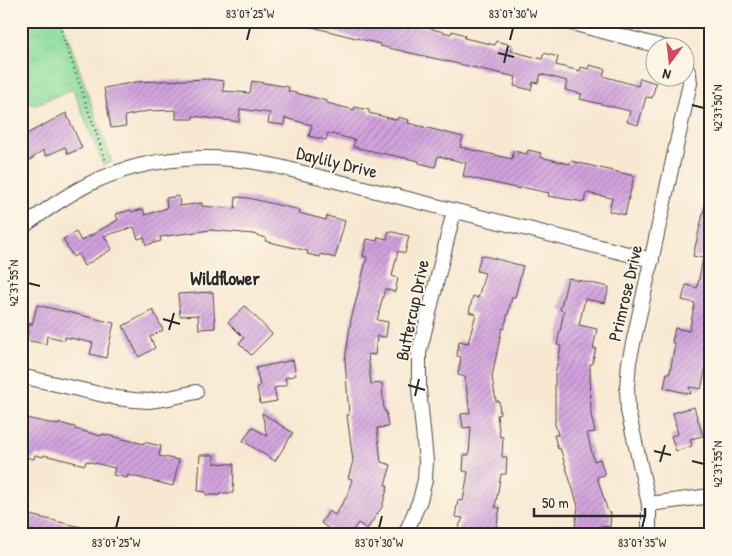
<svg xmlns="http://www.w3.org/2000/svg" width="732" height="556" viewBox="0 0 732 556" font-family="'Patrick Hand',sans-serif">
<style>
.park{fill:url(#park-tufts);stroke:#5c8464}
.building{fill:url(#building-hatch)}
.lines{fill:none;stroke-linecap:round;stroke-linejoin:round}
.street-casing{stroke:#4a4744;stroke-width:16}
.path{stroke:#4a4744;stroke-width:2.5;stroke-dasharray:1 4;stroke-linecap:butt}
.street{stroke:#fff;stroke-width:14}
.ticks{fill:none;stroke:#2b2b2b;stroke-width:2}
.labels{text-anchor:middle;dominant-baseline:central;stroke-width:4;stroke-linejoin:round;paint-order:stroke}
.street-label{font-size:18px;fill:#2b2b2b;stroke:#fcf5e5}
.neighbourhood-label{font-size:19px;font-weight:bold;fill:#2b2b2b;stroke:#fcf5e5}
.neatline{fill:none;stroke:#2b2b2b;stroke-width:2}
.ticks-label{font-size:12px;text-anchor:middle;fill:#2b2b2b}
</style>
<defs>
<pattern id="park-tufts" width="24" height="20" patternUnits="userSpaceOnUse" patternTransform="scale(1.25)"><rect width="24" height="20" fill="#8cdd9d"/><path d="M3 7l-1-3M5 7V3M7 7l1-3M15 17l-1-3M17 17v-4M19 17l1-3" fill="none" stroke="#79be87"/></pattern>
<pattern id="building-hatch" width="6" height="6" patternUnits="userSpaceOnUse" patternTransform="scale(1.25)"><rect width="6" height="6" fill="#d2a2de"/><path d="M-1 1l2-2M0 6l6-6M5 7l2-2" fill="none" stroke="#ab84b4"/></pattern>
</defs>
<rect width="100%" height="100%" fill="#fcf5e5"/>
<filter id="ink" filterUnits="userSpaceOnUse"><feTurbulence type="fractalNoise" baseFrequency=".02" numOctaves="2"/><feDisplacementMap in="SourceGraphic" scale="10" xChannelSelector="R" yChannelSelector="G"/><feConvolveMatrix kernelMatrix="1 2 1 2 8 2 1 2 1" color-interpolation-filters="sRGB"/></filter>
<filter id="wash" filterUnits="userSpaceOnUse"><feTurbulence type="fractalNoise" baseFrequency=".0096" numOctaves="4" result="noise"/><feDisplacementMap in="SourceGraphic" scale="20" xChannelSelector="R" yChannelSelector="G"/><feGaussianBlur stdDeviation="1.12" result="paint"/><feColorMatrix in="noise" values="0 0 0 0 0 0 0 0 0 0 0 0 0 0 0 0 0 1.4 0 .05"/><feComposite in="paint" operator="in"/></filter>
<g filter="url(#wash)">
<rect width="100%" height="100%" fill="#f8e8d1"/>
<polygon class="park" points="21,21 62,21 112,162 103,165 73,89 35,105 21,101"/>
<g id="blocks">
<g class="building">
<polygon points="308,21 418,21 417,25 451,34 452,31 465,35 464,38 495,45 496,41 512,45 511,51 542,59 544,53 558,57 556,65 580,71 581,67 589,69 589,65 605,69 603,76 638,86 640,78 656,83 652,98 646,97 638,125 627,122 630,111 580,99 582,94 565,90 567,81 541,74 538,83 533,82 531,90 514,86 516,77 380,46 380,44 308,26"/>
<polygon points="208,79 224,81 223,91 250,93 252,81 289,87 288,91 327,101 327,103 354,110 355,107 369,110 369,113 397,120 398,117 409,120 408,123 463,137 460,147 512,159 513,151 527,154 528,150 541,153 540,157 570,164 571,161 634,176 625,215 609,211 612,198 586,193 584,202 548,196 549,193 521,187 520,189 463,176 466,163 438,156 435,167 419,163 419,161 353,147 355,140 328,133 326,140 309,136 312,125 285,118 284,125 268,123 270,113 240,109 239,122 193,116 193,119 176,119 176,110 148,111 125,116 126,126 111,128 104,88 136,82"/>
<polygon points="66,113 82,148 68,154 65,147 46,156 43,150 21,167 21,137"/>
<polygon points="179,196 180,206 202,203 202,206 235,209 236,197 248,198 300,210 299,213 326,220 327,216 345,221 335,258 321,254 320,257 307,254 308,251 265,241 266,238 253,234 210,230 160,237 161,241 146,245 144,237 138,239 134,227 104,236 112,249 84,266 78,254 73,257 63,239 76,232 81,241 118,220 116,214 131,210 132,212 143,209 145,215 167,208 166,198"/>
<polygon points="706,201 711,201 711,344 701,389 689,387 691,394 664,388 667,373 670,373 675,343 672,343 675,328 689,331 695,303 682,300 686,285 697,288 703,258 693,256"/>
<polygon points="389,231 409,236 405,253 398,251 392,276 398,278 395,292 385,289 377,320 388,322 386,337 377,336 375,355 368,354 371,384 382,383 384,411 386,411 388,427 377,428 381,462 391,465 385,485 388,486 382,507 367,529 358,523 350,535 338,535 321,523 329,511 335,515 347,496 352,479 348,478 353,461 347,415 349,415 345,360 351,320 367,257 363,256 367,239 377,241 378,237 387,239"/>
<polygon points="481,255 523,266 515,297 512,297 504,329 502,328 492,377 496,401 499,401 500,414 497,415 500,437 503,437 502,457 507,457 506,474 501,474 495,507 500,508 495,535 455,535 463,518 455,517 458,500 463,501 468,472 463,471 464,455 469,455 471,427 463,428 461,414 470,413 465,377 458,375 461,357 457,356 459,341 468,343 476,314 469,312 473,296 478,298 485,273 477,271"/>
<polygon points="568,278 609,287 605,303 585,299 579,325 597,329 593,348 596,348 592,364 590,364 591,415 595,432 587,433 594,461 600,459 605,475 597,477 608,512 611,513 610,527 599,526 598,535 574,535 578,506 560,448 558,449 554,435 558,435 555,424 555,374 561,346 557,345 564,311 560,310"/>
<polygon points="213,292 215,328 199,329 198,315 180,316 178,294"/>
<polygon points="37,305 114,323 106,358 90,354 93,343 65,337 65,340 47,336 46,344 26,340 30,322 32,325"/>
<polygon points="245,306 272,334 251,355 239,343 244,338 228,322"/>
<polygon points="153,310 163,330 150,337 155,348 139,357 123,326"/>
<polygon points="293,360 296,375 285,378 287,385 274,388 277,401 260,404 257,387 260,386 256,368"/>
<polygon points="694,407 703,436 690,439 692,446 676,451 671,436 678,434 673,413"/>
<polygon points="262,413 293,433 275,461 243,441 252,427 267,436"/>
<polygon points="21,417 59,425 59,423 75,427 75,429 101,436 102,434 144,444 144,442 161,446 159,456 179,460 173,486 128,475 127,478 113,475 115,468 86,461 85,465 44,455 43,457 35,455 34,459 21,456"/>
<polygon points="200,455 214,455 214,463 234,464 233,493 220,493 220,495 206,495 206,492 198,491"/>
<polygon points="21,513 94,530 93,535 21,535"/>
</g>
</g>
</g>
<g filter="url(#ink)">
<use href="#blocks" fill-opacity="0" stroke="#4a4744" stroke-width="1"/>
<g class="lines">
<defs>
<g id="street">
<polyline points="564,21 667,48"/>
<path d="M21 228C43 212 65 196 89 184 148 155 217 152 280 167L652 260"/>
<polyline points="21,376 117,398 134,400 149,401 169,398 196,392"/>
<polyline points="649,504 711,496"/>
<polyline points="405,535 420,500 425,480 426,461 419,389 419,353 454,211"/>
<polyline points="649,535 649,504 628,411 627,388 629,362 690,83 689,74 684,62"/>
</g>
</defs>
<use href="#street" class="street-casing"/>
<polyline class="path" points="58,21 106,162"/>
<use href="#street" class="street"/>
</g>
</g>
<path class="ticks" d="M247 40 250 28M510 40 513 28M498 53 514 57M504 63 508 46M692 105 704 108M28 283 40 286M163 319 180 324M169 330 174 313M408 385 425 390M415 396 419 379M654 451 671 455M692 461 704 464M660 462 665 445M116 528 119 516M379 528 382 516M642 528 645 516"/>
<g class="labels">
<g class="street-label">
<text transform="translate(337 162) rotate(14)">Daylily Drive</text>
<text transform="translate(625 293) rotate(-77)">Primrose Drive</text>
<text transform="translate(412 310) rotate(-78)">Buttercup Drive</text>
</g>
<g class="neighbourhood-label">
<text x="225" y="278">Wildflower</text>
</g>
</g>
<rect width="732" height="556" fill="none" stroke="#fcf5e5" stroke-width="55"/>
<g transform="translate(670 62) rotate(195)"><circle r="24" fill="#fcf5e5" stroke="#a8a49b"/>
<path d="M0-4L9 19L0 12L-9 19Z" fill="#d1495b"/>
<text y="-8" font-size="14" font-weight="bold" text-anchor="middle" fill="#2b2b2b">N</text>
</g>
<path d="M534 508v8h111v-8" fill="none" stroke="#2b2b2b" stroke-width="2.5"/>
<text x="542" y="508" font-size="15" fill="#2b2b2b" stroke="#fcf5e5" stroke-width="4" paint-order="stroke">50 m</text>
<rect x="28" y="28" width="676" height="500" class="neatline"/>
<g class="ticks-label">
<text x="250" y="18">83°07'25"W</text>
<text x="513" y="18">83°07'30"W</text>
<text transform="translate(718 108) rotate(-90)" y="4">42°37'50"N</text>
<text transform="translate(14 283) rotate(-90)" y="4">42°37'55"N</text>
<text transform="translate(718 464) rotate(-90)" y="4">42°37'55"N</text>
<text x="116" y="547">83°07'25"W</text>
<text x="379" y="547">83°07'30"W</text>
<text x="642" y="547">83°07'35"W</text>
</g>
</svg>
